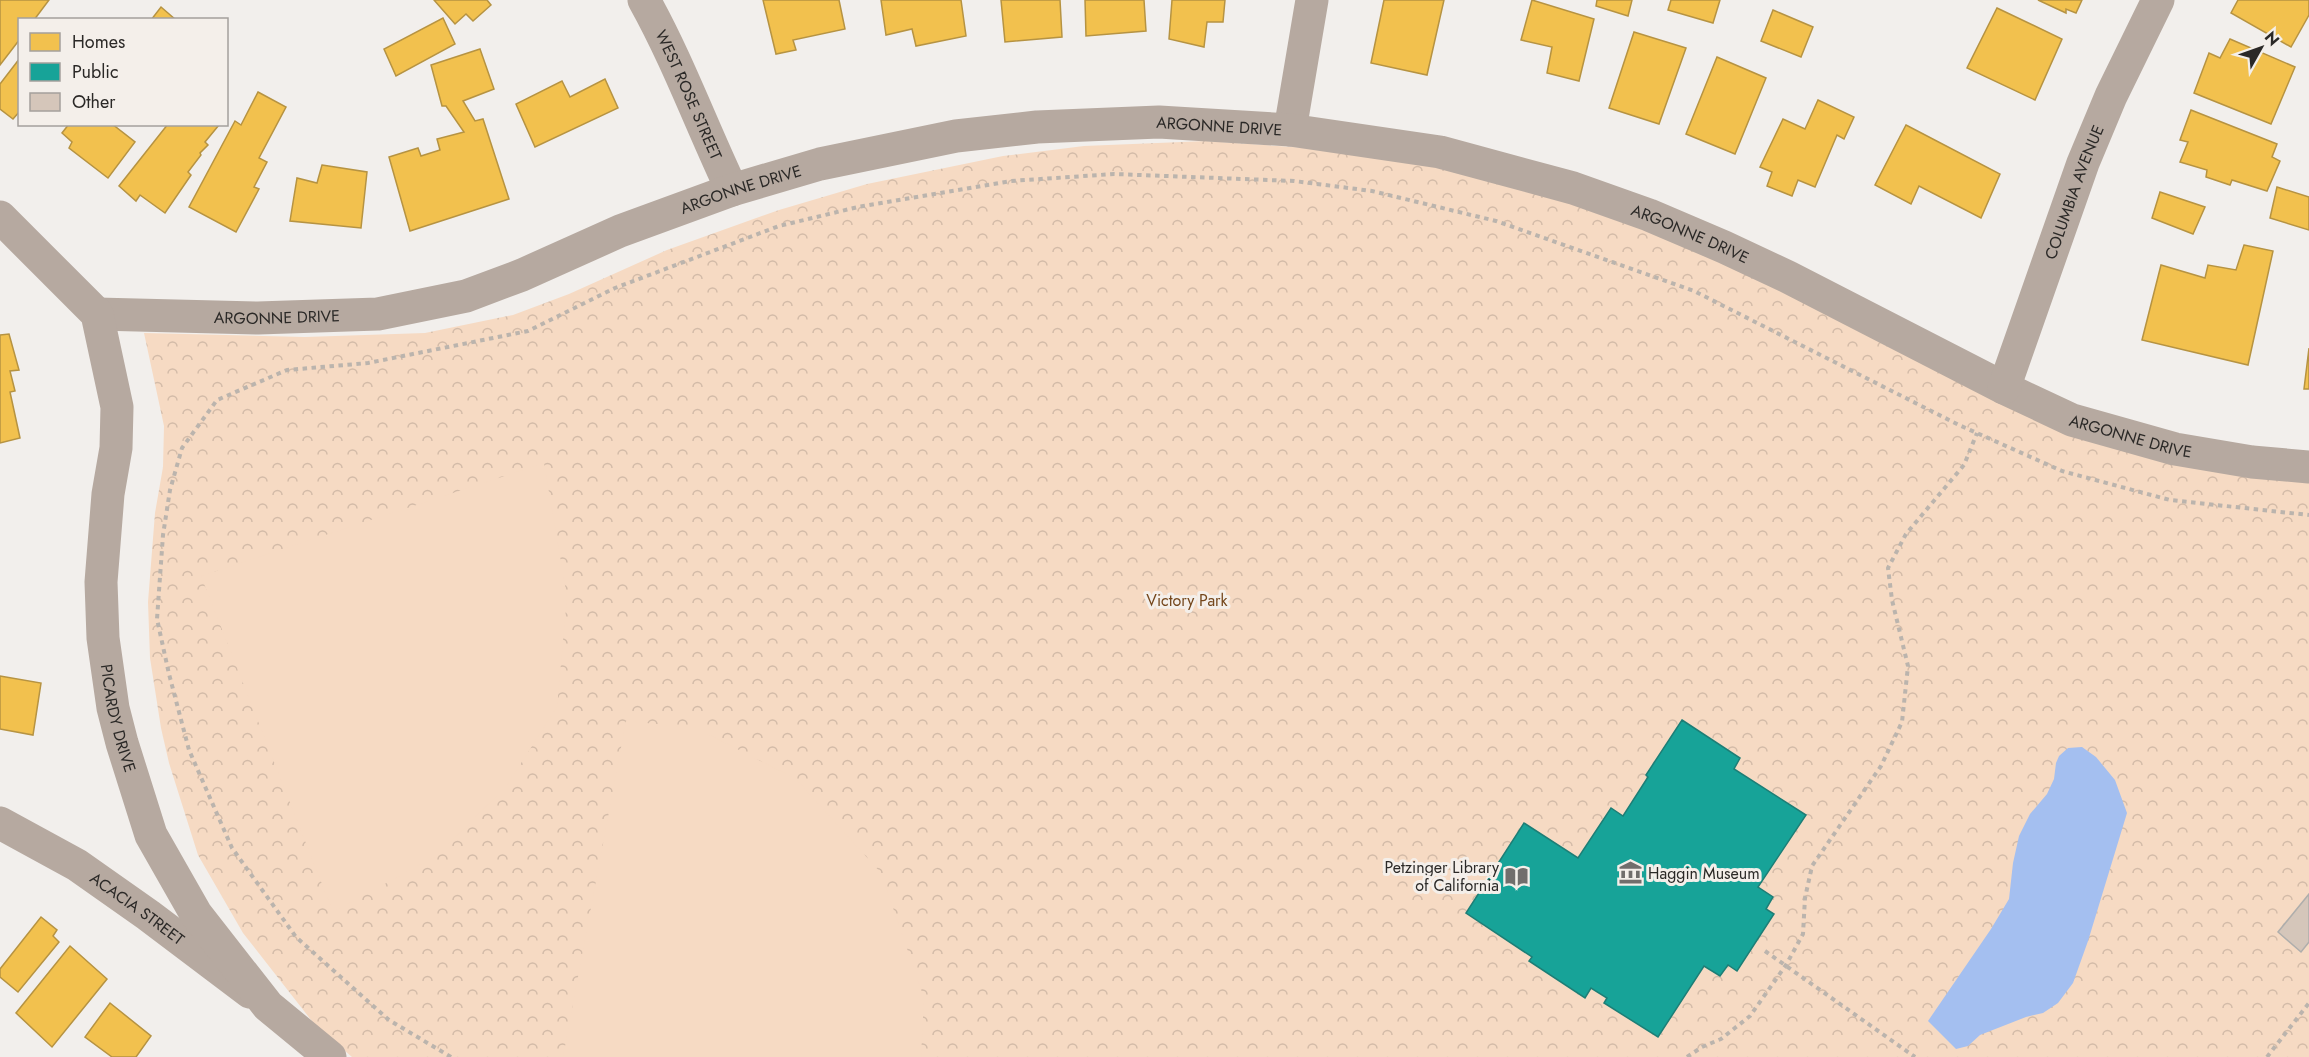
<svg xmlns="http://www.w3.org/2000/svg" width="2309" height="1057" viewBox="0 0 2309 1057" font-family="Jost,sans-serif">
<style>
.park{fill:url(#park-crowns)}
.pitch{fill:#f6dac3}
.water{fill:#a4bff0}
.homes{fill:#f2c14e;stroke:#b69342;stroke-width:1.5}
.public{fill:#17a398;stroke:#1d7e76;stroke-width:1.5}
.building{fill:#d5c6ba;stroke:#afaeac;stroke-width:1.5}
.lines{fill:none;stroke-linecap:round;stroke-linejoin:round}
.path{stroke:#bbb4ad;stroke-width:4;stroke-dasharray:4.5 4.5;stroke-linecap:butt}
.minor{stroke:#b6a9a0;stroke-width:33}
.tertiary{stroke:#b6a9a0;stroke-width:33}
.labels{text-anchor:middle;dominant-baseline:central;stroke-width:6;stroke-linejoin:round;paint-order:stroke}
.street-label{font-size:16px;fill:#2b2927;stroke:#f4efea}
.park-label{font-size:16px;fill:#74461b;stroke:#f4efea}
.poi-label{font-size:16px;fill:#2b2927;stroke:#f4efea;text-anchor:end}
</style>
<defs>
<pattern id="park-crowns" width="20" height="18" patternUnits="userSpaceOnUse" patternTransform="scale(1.5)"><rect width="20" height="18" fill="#f6dac3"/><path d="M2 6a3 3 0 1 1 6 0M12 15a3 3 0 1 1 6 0" fill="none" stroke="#d3bba8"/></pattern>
</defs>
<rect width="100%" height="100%" fill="#f2efec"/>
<polygon class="park" points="1206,141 1337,150 1487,171 1620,207 2051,408 2309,483 2309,1057 352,1057 315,1025 243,933 198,855 169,763 161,728 150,658 148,602 155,513 163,467 164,426 144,333 305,337 425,333 513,315 569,294 667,250 779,210 867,184 1003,156 1084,146"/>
<g class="pitch">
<polygon points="544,463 567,597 557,707 507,785 438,855 333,912 201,576"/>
<polygon points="626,721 696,728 796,779 881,873 924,998 921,1057 563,1057"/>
</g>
<polygon class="water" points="2082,747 2096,757 2115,780 2127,813 2088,941 2073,983 2058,1003 2043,1013 2026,1017 1980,1035 1968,1046 1956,1049 1928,1021 1991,929 2009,899 2013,863 2019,836 2030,814 2047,794 2054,779 2056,763 2059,756 2068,748"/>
<g class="homes">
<polygon points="0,0 49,0 34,20 20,20 20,39 0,65"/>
<polygon points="434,0 487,0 491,5 473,21 466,14 455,24"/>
<polygon points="763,0 839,0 845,29 793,40 796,50 776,54"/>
<polygon points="881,0 961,0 966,36 916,46 912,29 886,35"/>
<polygon points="1001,0 1060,0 1062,37 1005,42"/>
<polygon points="1085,0 1144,0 1146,31 1086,36"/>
<polygon points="1172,0 1225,0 1223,22 1207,22 1204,47 1169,39"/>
<polygon points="1384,0 1444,0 1427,75 1371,63"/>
<polygon points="1532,0 1594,19 1579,81 1547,73 1552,47 1521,40"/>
<polygon points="1597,0 1632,0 1628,16 1596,6"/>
<polygon points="1671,0 1720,0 1713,23 1668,10"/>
<polygon points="2038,0 2082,0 2076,13 2066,9 2066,13"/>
<polygon points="2238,0 2309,0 2309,15 2291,47 2231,13"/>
<polygon points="161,7 176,20 151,20"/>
<polygon points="1997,8 2062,39 2035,100 1967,68"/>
<polygon points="1773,10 1813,27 1801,57 1761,41"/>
<polygon points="443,18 455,44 396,76 384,49"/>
<polygon points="1634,32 1686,48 1659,124 1609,108"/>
<polygon points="2230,39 2295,67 2271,124 2194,93 2209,53 2220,58"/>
<polygon points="480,49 494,89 463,101 475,121 483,119 509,199 410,231 389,157 418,148 421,156 440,150 437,139 464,132 446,106 442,106 431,65"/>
<polygon points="1717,57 1766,78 1735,154 1686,134"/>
<polygon points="20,58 20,111 13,119 0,109 0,84"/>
<polygon points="605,79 618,108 535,147 516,104 562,81 570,97"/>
<polygon points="258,92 286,107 259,158 267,162 254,187 259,189 236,232 189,207 235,121 241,125"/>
<polygon points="1818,100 1854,117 1844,139 1837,135 1815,187 1798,180 1792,196 1767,186 1772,172 1760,167 1783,119 1805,129"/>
<polygon points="2191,110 2277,144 2272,157 2280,161 2267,191 2232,180 2230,185 2206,177 2207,170 2180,162 2188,142 2180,140"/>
<polygon points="69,124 112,124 135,142 108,178 69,148 72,142 62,133"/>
<polygon points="168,124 219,125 205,142 208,145 200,153 201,155 188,172 191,175 165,213 140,195 136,201 119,186"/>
<polygon points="1906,125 2000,174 1981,218 1919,186 1911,204 1875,185"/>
<polygon points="322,165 367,172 361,228 290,221 297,178 317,183"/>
<polygon points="2277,187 2309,197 2309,230 2270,218"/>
<polygon points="2160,192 2205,207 2193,234 2152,218"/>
<polygon points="2244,245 2273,251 2248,365 2142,340 2161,265 2205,278 2208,265 2236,270"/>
<polygon points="9,334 19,370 10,371 15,391 10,392 20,438 0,443 0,335"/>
<polygon points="2309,348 2309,389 2304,389"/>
<polygon points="0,676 41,683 33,735 0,729"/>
<polygon points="41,917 57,930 53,936 59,942 18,992 0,977 0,969"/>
<polygon points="70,946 107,979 52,1047 16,1013"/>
<polygon points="110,1003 151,1036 136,1057 112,1057 85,1037"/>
</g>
<polygon class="public" points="1682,720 1740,758 1734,769 1806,815 1758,887 1773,897 1766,909 1774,914 1737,971 1728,965 1720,976 1704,966 1658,1037 1604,1003 1607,998 1591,988 1585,998 1529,961 1532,957 1466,913 1524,823 1578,858 1611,808 1623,816 1648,777 1646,775"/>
<polygon class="building" points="2309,894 2309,942 2301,952 2278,932"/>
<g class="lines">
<g class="path">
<polyline points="1765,951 1915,1057"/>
<polyline points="451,1057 389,1020 296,937 232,848 189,750 169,674 157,619 163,535 170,490 182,448 217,400 287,370 368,363 528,331 615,288 779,226 858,207 1011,181 1114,174 1294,181 1372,191 1496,221 1694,291 1959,425 2062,471 2170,500 2309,515"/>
<polyline points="1687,1057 1702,1047 1721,1039 1750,1016 1786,965 1803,934 1805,898 1812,866 1881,766 1902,722 1908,666 1892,600 1888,568 1906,534 1964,465 1977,433"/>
<polyline points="2267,1057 2309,1003"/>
</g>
<g class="minor">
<path id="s1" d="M644 0C678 61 702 127 732 190"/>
<polyline points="1290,130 1312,0"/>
<path id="s2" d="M97 314 258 318 378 314 466 296 522 275 620 231 732 190 820 164 956 136 1037 127 1159 122 1290 130 1440 152 1573 188 1649 215 1724 247 1788 277 2004 388 2072 420 2175 449 2252 462 2309 467"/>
<path id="s3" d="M2004 388 2083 163 2111 96 2158 0"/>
<path id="s4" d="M0 823 77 865 148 915 250 992"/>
</g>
<path class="tertiary" id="s5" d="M0 217 97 314 117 407 116 448 108 494 101 582 103 638 113 708 122 743 151 835 196 914 268 1006 330 1057"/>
</g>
<defs>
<symbol id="museum-bare" viewBox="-9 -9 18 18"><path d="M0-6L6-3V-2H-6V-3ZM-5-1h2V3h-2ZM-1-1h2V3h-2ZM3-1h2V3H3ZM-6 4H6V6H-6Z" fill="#716e6c" stroke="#f4efea" stroke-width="2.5" paint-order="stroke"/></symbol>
<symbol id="library-bare" viewBox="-9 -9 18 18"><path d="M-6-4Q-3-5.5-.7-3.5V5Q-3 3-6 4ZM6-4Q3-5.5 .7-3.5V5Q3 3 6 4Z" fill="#716e6c" stroke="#f4efea" stroke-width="2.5" paint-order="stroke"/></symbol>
</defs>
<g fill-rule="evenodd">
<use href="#museum-bare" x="1614" y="856" width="33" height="33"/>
<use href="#library-bare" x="1500" y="860" width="33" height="33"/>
</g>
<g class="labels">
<g class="street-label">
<text stroke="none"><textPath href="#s1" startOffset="105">WEST ROSE STREET</textPath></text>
<text stroke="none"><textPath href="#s2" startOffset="1152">ARGONNE DRIVE</textPath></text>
<text stroke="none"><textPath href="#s2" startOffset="666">ARGONNE DRIVE</textPath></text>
<text stroke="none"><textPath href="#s3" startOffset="208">COLUMBIA AVENUE</textPath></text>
<text stroke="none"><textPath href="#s2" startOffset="1638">ARGONNE DRIVE</textPath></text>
<text stroke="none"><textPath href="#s2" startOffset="180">ARGONNE DRIVE</textPath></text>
<text stroke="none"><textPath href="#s2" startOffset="2124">ARGONNE DRIVE</textPath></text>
<text stroke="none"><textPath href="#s5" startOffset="546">PICARDY DRIVE</textPath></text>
<text stroke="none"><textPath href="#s4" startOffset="162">ACACIA STREET</textPath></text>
</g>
<g class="park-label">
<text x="1187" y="600">Victory Park</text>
</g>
<g class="poi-label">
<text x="1499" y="867">Petzinger Library<tspan x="1499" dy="18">of California</tspan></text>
<text x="1648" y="873" text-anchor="start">Haggin Museum</text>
</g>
</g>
<rect x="18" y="18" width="210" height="108" fill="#f4efea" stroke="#a4a09c" stroke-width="1.5"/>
<rect x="30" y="33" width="30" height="18" fill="#f2c14e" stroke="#a4a09c" stroke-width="1.5"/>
<text x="72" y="48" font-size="18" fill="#2b2927">Homes</text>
<rect x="30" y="63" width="30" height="18" fill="#17a398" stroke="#a4a09c" stroke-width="1.5"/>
<text x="72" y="78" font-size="18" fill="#2b2927">Public</text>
<rect x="30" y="93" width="30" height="18" fill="#d5c6ba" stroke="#a4a09c" stroke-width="1.5"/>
<text x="72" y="108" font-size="18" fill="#2b2927">Other</text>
<g transform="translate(2261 48) rotate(50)" stroke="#f4efea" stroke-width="4.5" paint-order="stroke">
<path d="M0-4.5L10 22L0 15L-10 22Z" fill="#2b2927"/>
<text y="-9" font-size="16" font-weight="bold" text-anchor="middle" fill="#2b2927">N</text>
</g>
</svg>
